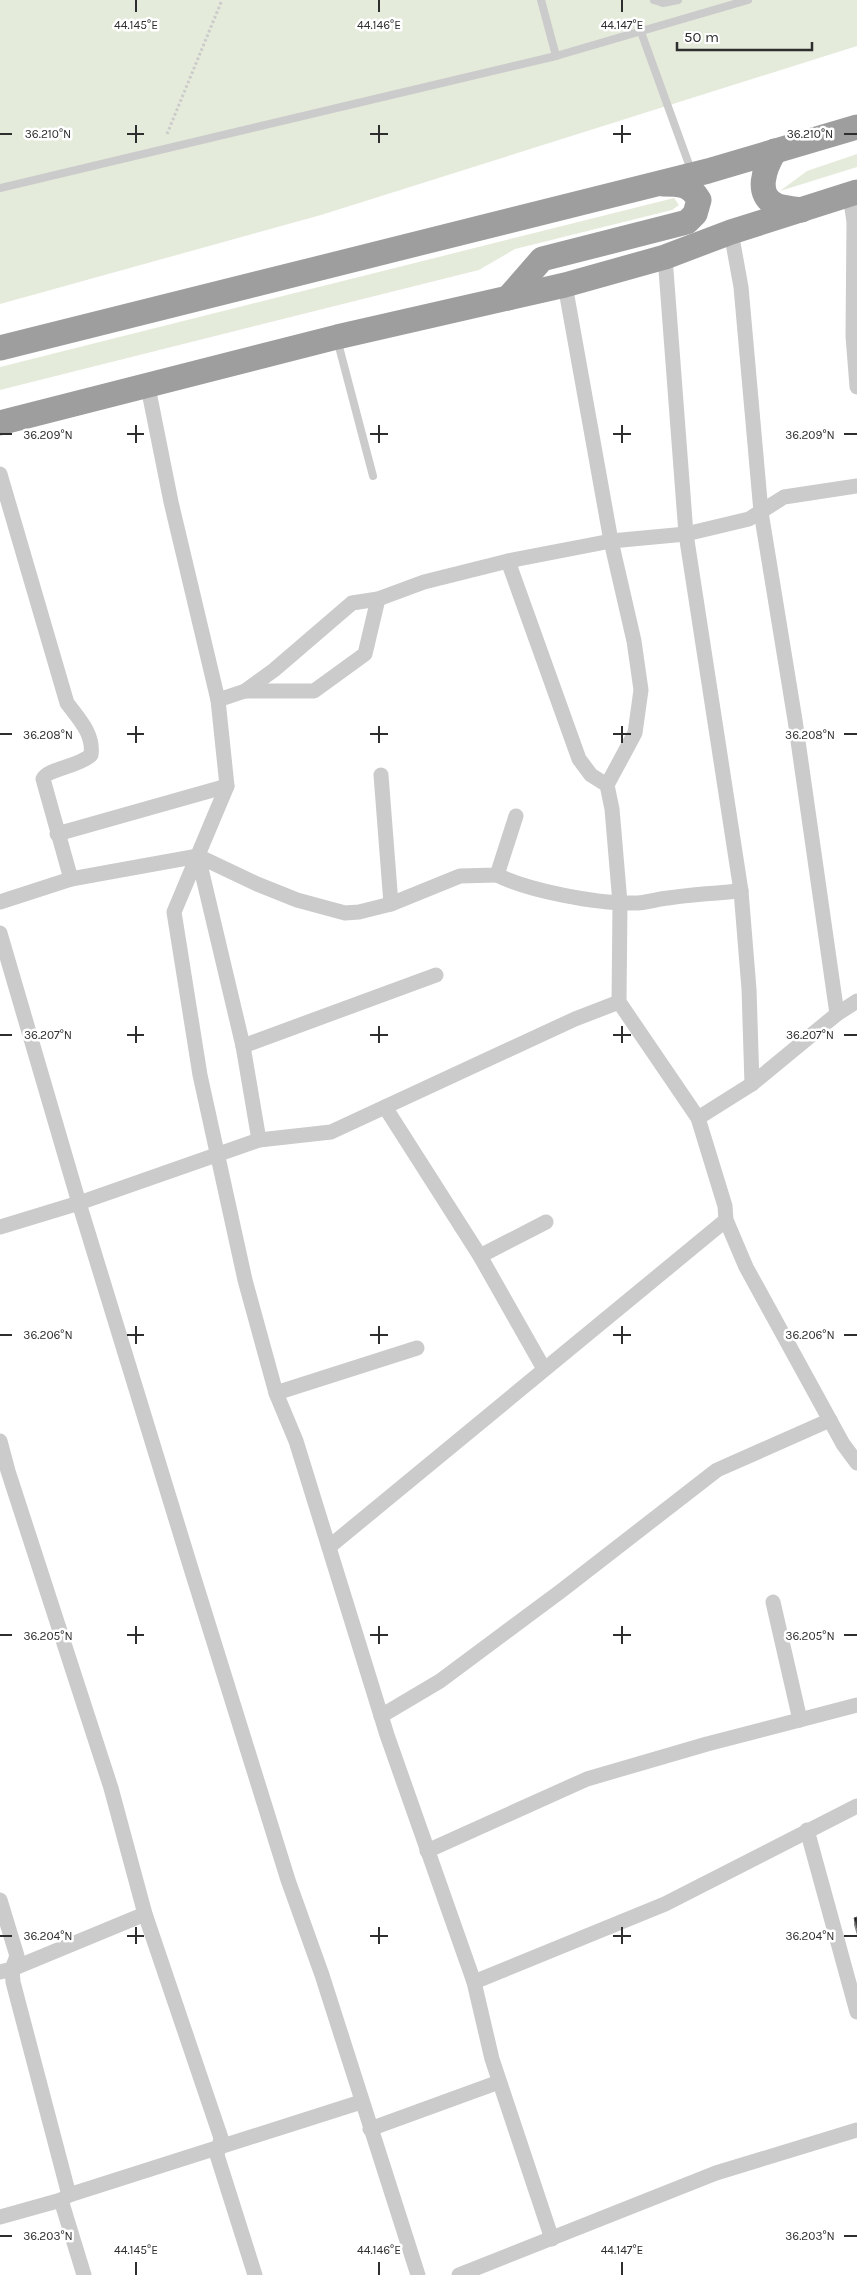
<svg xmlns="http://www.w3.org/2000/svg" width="857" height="2275" viewBox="0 0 857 2275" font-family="Karla,sans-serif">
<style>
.green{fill:#e4ebdb}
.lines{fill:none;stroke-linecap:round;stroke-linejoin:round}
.path{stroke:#cbcbcb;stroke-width:3;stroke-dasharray:2.5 2.5;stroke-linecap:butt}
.service{stroke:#cbcbcb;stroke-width:8}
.minor{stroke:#cbcbcb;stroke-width:15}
.trunk{stroke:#9e9e9e;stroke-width:25}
.wall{fill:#8a8a8a}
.building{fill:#151515;stroke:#5b5b5b}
.ticks{fill:none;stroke:#2e2e2e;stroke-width:2}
.ticks-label{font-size:12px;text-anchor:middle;fill:#2e2e2e;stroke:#fff;stroke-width:5;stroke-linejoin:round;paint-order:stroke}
</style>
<rect width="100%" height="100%" fill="#fff"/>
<g class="green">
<polygon points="0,0 857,0 857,46 321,215 0,304"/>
<polygon points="857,154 857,167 780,191 807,171"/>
<polygon points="674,198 679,205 672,210 515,249 479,270 0,390 0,367"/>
</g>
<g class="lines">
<polyline class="path" points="167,134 222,0"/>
<g class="service">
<polyline points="541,0 556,56"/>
<polyline points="654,0 663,3 678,0"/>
<polyline points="641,32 691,170"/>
<polyline points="0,188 556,56 748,0"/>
<polyline points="337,339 373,476"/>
</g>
<g class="minor">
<polyline points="850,195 854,222 853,336 857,387"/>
<polyline points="731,232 741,287 761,512 795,720 837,1014"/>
<polyline points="665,257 686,534 741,891 749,989 752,1084"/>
<polyline points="565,285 611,541 634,641 641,690 635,733 607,785"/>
<polyline points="148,387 171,502 218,700 227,786 174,912 200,1075 245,1280 276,1393 296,1441 387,1735 474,1982 492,2059 552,2239"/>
<path d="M0 474 67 703C79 719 94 734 91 755 78 767 47 769 43 779L71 879"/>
<polyline points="508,561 611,541 686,534 749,519 784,497 857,486"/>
<polyline points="245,691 314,691 365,654 378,599"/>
<polyline points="218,700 245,691 274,670 352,603 378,599 424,582 508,561 579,759 591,775 607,785 612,809 620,903 619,1002 698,1118 725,1206 726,1220 746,1267 843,1444 857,1463"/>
<polyline points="381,775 391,904"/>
<polyline points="57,834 227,786"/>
<polyline points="198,856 243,1046 259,1140"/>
<path d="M497 875C529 891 598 904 634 903 646 903 657 899 668 898 693 894 717 893 741 891"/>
<polyline points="0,902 71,879 198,856 257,884 297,900 345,913 359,912 391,904 460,876 497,875 516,816"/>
<polyline points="0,933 79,1203 189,1562 288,1880 322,1975 418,2275"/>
<polyline points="243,1046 436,975"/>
<polyline points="385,1107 480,1256 544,1369"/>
<polyline points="698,1118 752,1084 837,1014 857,1001"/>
<polyline points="0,1227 79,1203 259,1140 331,1132 575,1019 619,1002"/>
<polyline points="480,1256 546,1222"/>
<polyline points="276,1393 417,1348"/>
<polyline points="0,1441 8,1471 111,1788 145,1914 221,2138 217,2155 255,2275"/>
<polyline points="329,1547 726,1220"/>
<polyline points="773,1602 800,1720"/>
<polyline points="381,1716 440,1681 561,1591 717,1470 830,1420"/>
<polyline points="807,1830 857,2012"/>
<polyline points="427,1851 587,1779 707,1744 857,1705"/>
<polyline points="0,1900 17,1956 12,1969 13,1982 69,2195"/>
<polyline points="0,1972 12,1969 145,1914"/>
<polyline points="474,1982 665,1904 857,1806"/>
<polyline points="370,2129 499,2082"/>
<polyline points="61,2200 84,2275"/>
<polyline points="0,2217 61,2200 69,2195 361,2102"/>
<polyline points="459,2275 716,2173 857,2130"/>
</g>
<g class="trunk">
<path d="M775 151C765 167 753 196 778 206 785 208 794 209 802 210"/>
<path d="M508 298 542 259 687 222 695 214 699 200C690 184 680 184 663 184"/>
<polyline points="0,348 708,171 857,127"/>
<polyline points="0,423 337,337 565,285 665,257 731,232 857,192"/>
</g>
</g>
<polygon class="wall" points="857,1917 857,1935 854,1925 854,1918"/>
<polygon class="building" points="857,1917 857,1928 854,1918"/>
<path class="ticks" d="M136 0V12M379 0V12M622 0V12M136 125V143M379 125V143M622 125V143M0 134H12M127 134H144M370 134H388M613 134H631M844 134H857M136 425V443M379 425V443M622 425V443M0 434H12M127 434H144M370 434H388M613 434H631M844 434H857M136 726V743M379 726V743M622 726V743M0 734H12M127 734H144M370 734H388M613 734H631M844 734H857M136 1026V1043M379 1026V1043M622 1026V1043M0 1035H12M127 1035H144M370 1035H388M613 1035H631M844 1035H857M136 1326V1344M379 1326V1344M622 1326V1344M0 1335H12M127 1335H144M370 1335H388M613 1335H631M844 1335H857M136 1626V1644M379 1626V1644M622 1626V1644M0 1635H12M127 1635H144M370 1635H388M613 1635H631M844 1635H857M136 1927V1944M379 1927V1944M622 1927V1944M0 1936H12M127 1936H144M370 1936H388M613 1936H631M844 1936H857M0 2236H12M844 2236H857M136 2262V2275M379 2262V2275M622 2262V2275"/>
<g class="ticks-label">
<text x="136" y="29">44.145°E</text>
<text x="379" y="29">44.146°E</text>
<text x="622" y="29">44.147°E</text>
<text x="48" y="138">36.210°N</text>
<text x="810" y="138">36.210°N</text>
<text x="48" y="439">36.209°N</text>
<text x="810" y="439">36.209°N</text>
<text x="48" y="739">36.208°N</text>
<text x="810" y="739">36.208°N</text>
<text x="48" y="1039">36.207°N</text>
<text x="810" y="1039">36.207°N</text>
<text x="48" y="1339">36.206°N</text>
<text x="810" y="1339">36.206°N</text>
<text x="48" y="1640">36.205°N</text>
<text x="810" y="1640">36.205°N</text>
<text x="48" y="1940">36.204°N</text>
<text x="810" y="1940">36.204°N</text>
<text x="48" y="2240">36.203°N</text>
<text x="810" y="2240">36.203°N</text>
<text x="136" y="2254">44.145°E</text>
<text x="379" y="2254">44.146°E</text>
<text x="622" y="2254">44.147°E</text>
</g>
<path d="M677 42v8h135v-8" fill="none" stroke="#2e2e2e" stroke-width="2.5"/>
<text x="684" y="42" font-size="15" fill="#2e2e2e" stroke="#ffffff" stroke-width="4" paint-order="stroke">50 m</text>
</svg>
